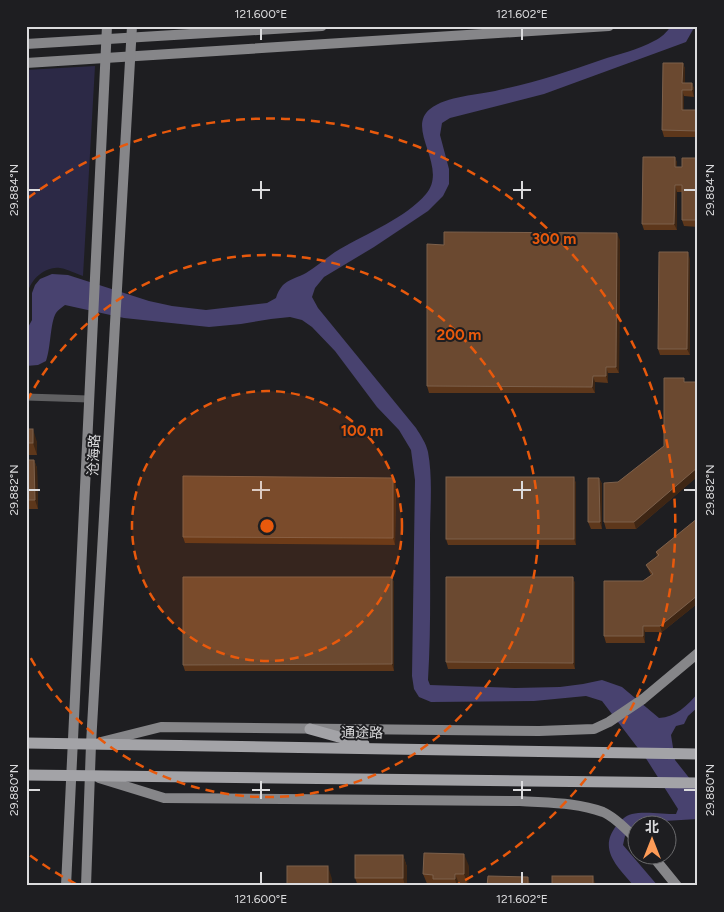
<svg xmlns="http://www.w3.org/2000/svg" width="724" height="912" viewBox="0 0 724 912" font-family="Figtree,'Noto Sans SC',sans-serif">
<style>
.green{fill:#2c2946}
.water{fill:#48426f}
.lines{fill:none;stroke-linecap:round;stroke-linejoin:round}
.street{stroke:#606062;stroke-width:7}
.secondary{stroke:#868689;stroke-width:10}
.primary{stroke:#a3a3a7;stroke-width:11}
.wall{fill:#5d371b}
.shaded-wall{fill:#3e2614}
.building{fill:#6b4930;stroke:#7c604b}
.ticks{fill:none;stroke:#dbdbdd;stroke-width:2}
.ring{fill:none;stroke:#e8590c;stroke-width:2.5;stroke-dasharray:9 6}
.labels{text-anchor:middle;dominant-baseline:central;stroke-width:4;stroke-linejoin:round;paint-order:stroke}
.street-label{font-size:14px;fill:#dbdbdd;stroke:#1e1e21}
.centre{fill:#e8590c;stroke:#1e1e21;stroke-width:2.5}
.ring-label{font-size:15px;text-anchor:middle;font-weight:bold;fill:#e8590c;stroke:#1e1e21;stroke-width:4;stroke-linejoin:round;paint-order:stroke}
.neatline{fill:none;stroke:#dbdbdd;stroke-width:2}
.ticks-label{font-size:12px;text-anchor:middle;fill:#dbdbdd}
</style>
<rect width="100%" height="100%" fill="#1e1e21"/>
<path class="green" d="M95 66 83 276C76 274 68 269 60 268 44 266 29 281 27 296 26 306 30 314 26 323V70Z"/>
<path class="water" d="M671 26H695L686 42 667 49 544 94 450 118 442 123 440 135 449 169V184L443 196 428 211 374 247 324 277 315 288 312 297 318 308 416 428C421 436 426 443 428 452 433 479 430 509 430 536 430 584 431 632 428 680L430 685 515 688 560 687 583 684 602 680 622 687 659 718C676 717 687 706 698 693V707L688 716 684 724 676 726 671 735 675 760 698 789V819L647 822 636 824V826L625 836 623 845 658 886H634C618 867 597 849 617 825 621 820 625 816 632 814 643 811 664 814 676 814L678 809 647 760 602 701 586 696 534 701 431 702 419 697 414 689 412 676 415 480 411 450 399 430 377 407 335 351 312 327 302 320 290 317 271 319 241 324 209 327 124 318 65 305C62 307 58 310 56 313 50 323 51 347 46 361L38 365 26 366V331L32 320V293L35 285 40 279 52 274 68 275 149 301 172 306 206 310 267 303 276 298C282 280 290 281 306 273 318 266 328 256 340 249 366 234 407 217 426 194 449 167 405 129 430 109 446 96 479 95 499 90 533 83 567 72 601 60 619 54 637 50 654 41 661 38 667 32 671 26Z"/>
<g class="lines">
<polyline class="street" points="26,397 89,399"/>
<g class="secondary">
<polyline points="26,44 322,26"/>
<polyline points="26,63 609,26"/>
<polyline points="101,742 161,727 539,731 594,729 609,722 643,699 698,653"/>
<path d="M99 778 164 798 520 801C548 803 576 802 603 812 615 817 627 830 636 839"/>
<polyline points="651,854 677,886"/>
<polyline points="66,886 107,26"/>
<polyline points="86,886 91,744 132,26"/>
</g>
<g class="primary">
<polyline points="310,729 364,744"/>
<polyline points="26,743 698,754"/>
<polyline points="26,775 698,783"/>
</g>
</g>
<g class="wall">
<polygon points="683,63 685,69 685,83 692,83 694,89 694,97 684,96 684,110 698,110 698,137 664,137 662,130"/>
<polygon points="675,157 677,163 677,167 682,167 698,158 698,227 684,226 682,220 682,192 677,192 677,230 644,230 642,224"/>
<polygon points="620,240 619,373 608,373 608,383 595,382 595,393 429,393 427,386 444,245"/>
<polygon points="690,259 690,355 660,355 658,349"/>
<polygon points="686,382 698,382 698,476 636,529 606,529 604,522 618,482 664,446"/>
<polygon points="26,429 37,442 37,455 26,455"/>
<polygon points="26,460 34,460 37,468 38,509 26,509"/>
<polygon points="574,477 576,484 576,545 448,545 446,539"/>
<polygon points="599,478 602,484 602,529 591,529 588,522"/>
<polygon points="396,484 395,545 185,543 183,537"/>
<polygon points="698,518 698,603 662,632 645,632 645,643 606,643 604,636 643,581 651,575 646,565 657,556 656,552"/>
<polygon points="392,577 394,583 394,671 185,671 183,665"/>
<polygon points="573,577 575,584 575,669 448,669 446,662"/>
<polygon points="403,855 407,867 407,886 358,886 355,878"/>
<polygon points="469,866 468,886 428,886 423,874"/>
</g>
<g class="shaded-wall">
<polygon points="683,63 685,69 685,89 682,83"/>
<polygon points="692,83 694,89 694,97 692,90"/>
<polygon points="682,90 684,96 684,116 682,110"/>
<polygon points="675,157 677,163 677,173 675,167"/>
<polygon points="675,185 677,192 677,230 674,224"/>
<polygon points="617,233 620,240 619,373 616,367"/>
<polygon points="688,252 690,259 690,355 687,349"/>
<polygon points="606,367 608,373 608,383 606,376"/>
<polygon points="593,376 595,382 595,393 592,387"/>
<polygon points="33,429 37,442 37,455 33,443"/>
<polygon points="34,460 37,468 38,509 35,500"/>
<polygon points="698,467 698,476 636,529 634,522"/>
<polygon points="574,477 576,484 576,545 574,539"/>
<polygon points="393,478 396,484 395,545 393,538"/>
<polygon points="599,478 602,484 602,529 600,522"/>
<polygon points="392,577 394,583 394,671 392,664"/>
<polygon points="573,577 575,584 575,669 573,663"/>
<polygon points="698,595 698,603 662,632 660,626"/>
<polygon points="643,626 645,632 645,643 643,636"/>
<polygon points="464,854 469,866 468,886 464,874"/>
<polygon points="403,855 407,867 407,886 405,886 403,878"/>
<polygon points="328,866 332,879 332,886 328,886"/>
<polygon points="455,874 460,886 457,886 455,879"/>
<polygon points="593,876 596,886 593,886"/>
<polygon points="528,877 531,886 528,886"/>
</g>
<g class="building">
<polygon points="663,63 683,63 682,83 692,83 692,90 682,90 682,110 698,110 698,131 662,130"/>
<polygon points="643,157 675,157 675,167 682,167 682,158 698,158 698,220 682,220 682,185 675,185 674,224 642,224"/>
<polygon points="444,232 617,233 616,367 606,367 606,376 593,376 592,387 427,386 427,244 444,245"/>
<polygon points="659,252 688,252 687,349 658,349"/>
<polygon points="664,378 684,378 684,382 698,382 698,467 634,522 604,522 604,483 618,482 664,446"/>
<rect x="26" y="429" width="7" height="14"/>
<polygon points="26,460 34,460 35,500 26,500"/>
<polygon points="183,476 393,478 393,538 183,537"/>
<rect x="446" y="477" width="128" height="62"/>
<polygon points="588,478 599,478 600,522 588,522"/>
<polygon points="698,518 698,595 660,626 643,626 643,636 604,636 604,581 643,581 653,574 646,565 659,555 656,552"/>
<polygon points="183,577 392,577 392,664 183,665"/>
<polygon points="446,577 573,577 573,663 446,662"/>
<polygon points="424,853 464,854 464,874 455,874 455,879 433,879 433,875 423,874"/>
<rect x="355" y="855" width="48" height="23"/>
<rect x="287" y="866" width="41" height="20"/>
<polygon points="488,876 528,877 528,886 487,886"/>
<rect x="552" y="876" width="41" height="10"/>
</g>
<path class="ticks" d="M261 28V40M522 28V40M261 181V199M522 181V199M28 190H40M252 190H270M513 190H531M684 190H696M261 481V499M522 481V499M28 490H40M252 490H270M513 490H531M684 490H696M261 781V799M522 781V799M28 790H40M252 790H270M513 790H531M684 790H696M261 872V884M522 872V884"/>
<circle cx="267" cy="526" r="135" fill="#e8590c" fill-opacity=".12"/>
<g class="ring">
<circle cx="267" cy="526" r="135"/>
<path d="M27 401A271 271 0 1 1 27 651"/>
<path d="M76 884A406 406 0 0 1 28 854M28 198A406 406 0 1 1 458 884"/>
</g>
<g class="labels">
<g class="street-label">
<text transform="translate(94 455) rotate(-87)">沧海路</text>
<text transform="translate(362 733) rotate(1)">通途路</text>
</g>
</g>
<circle cx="267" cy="526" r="8" class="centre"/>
<g class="ring-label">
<text x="554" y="244">300 m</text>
<text x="459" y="340">200 m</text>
<text x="362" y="436">100 m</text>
</g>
<rect width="724" height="912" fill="none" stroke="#1e1e21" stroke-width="55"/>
<g transform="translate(652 840)"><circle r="24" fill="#1e1e21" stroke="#6a6a6c"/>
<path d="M0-4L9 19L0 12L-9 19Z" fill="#fe9c57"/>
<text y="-8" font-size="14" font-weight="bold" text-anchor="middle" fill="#dbdbdd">北</text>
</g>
<rect x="28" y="28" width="668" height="856" class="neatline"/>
<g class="ticks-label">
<text x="261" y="18">121.600°E</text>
<text x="522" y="18">121.602°E</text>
<text transform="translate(14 190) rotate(-90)" y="4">29.884°N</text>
<text transform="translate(710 190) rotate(-90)" y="4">29.884°N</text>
<text transform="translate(14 490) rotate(-90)" y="4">29.882°N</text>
<text transform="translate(710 490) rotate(-90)" y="4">29.882°N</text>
<text transform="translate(14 790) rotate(-90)" y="4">29.880°N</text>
<text transform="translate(710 790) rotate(-90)" y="4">29.880°N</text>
<text x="261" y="903">121.600°E</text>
<text x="522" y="903">121.602°E</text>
</g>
</svg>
